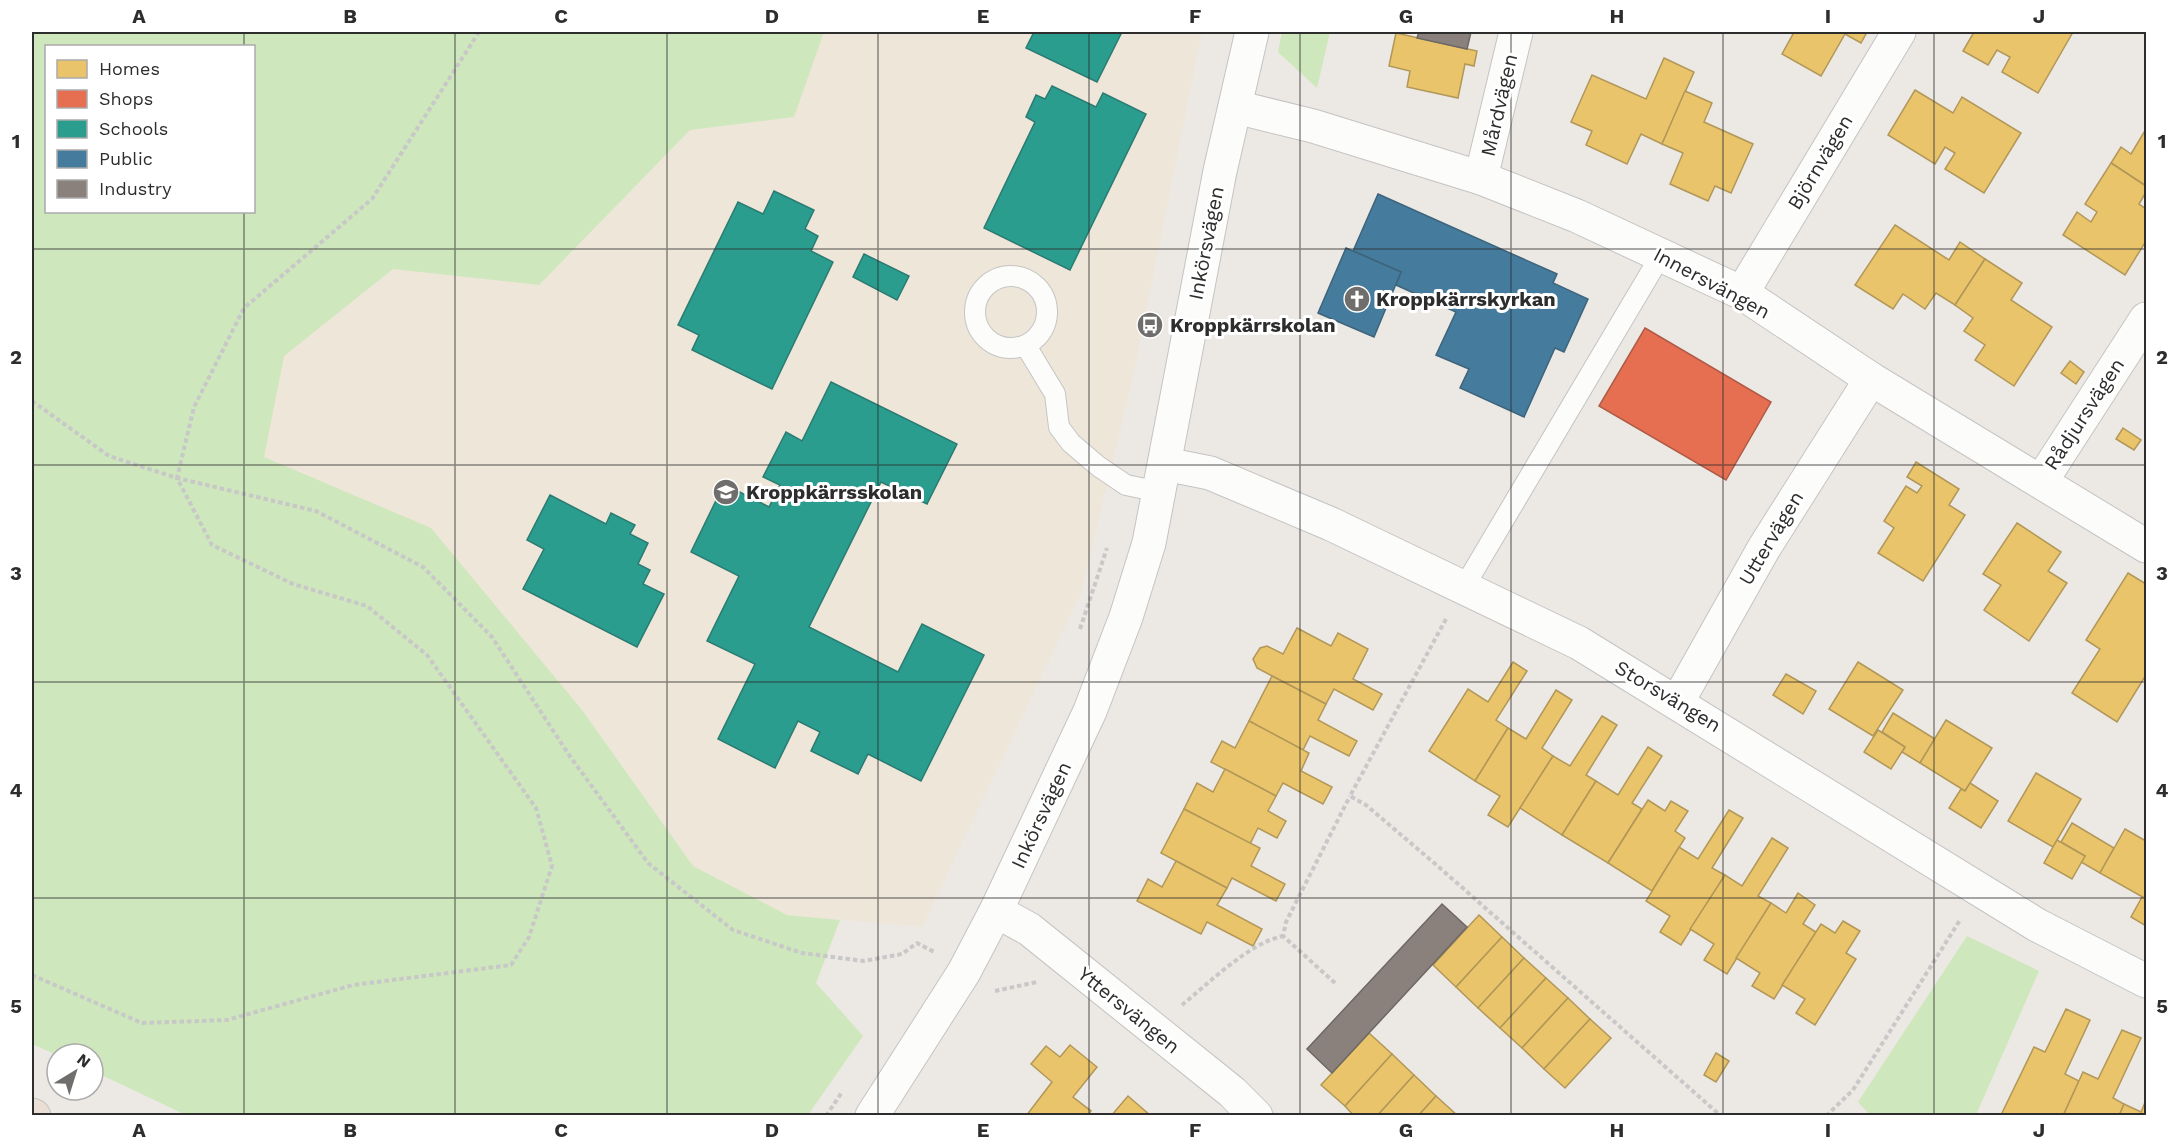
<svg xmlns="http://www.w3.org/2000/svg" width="2178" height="1147" viewBox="0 0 2178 1147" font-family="'Work Sans',sans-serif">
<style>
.education{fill:#eee6d8}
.green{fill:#cee7bc;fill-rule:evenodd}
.homes{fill:#e9c46a;stroke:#b19758;stroke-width:1.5}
.shops{fill:#e76f51;stroke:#af5b46;stroke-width:1.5}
.schools{fill:#2a9d8f;stroke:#2b7b72;stroke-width:1.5}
.public{fill:#457b9d;stroke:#3e647b;stroke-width:1.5}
.industry{fill:#8a817c;stroke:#6e6864;stroke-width:1.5}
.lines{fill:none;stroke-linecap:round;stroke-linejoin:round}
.service-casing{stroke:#c5c4c4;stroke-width:22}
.minor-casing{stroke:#c5c4c4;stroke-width:35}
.tertiary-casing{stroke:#c5c4c4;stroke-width:35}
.motorway-casing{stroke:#c6c5c3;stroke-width:35}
.path{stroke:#c8c8c8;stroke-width:4;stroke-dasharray:4.5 3;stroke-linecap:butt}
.service{stroke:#fcfcfb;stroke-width:20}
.minor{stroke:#fcfcfb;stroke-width:33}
.tertiary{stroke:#fcfcfb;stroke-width:33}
.motorway{stroke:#eaded5;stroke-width:33}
.grid{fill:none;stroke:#2d2d2d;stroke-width:1.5;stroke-opacity:0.55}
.labels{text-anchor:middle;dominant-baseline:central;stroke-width:6;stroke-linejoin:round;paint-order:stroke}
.street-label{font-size:20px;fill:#2d2d2d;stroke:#fff}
.poi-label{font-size:20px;font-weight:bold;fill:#2d2d2d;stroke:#fff;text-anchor:start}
.neatline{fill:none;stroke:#2d2d2d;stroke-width:2}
.grid-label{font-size:20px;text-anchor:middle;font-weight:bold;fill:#2d2d2d}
</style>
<rect width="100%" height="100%" fill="#ece8e4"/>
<polygon class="education" points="824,32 1202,32 1131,386 1080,595 922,927 787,915 693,866 582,710 264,457 283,356 393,269 539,285 690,130 794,117"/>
<g class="green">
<path d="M32 32H824L794 117 690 130 539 285 393 269 284 356 264 457 431 528 582 710 693 866 787 915 840 920 816 983 863 1036 808 1115H186L93 1071V1054L57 1055 32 1044ZM46 46H254V212H46Z"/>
<polygon points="1282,32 1330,32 1317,88 1278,52"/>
<polygon points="1967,936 2039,971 1976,1115 1870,1115 1858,1102"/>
</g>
<g class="homes">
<polygon points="1789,32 1867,32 1861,43 1845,34 1821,76 1782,54 1793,34"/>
<polygon points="1974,32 2073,32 2038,93 2002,72 2010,57 1997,50 1988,65 1963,51"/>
<polygon points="1396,33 1477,51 1474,66 1465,64 1458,98 1407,87 1410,71 1389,66"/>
<polygon points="1664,58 1694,72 1662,144 1641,134 1627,164 1586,145 1592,131 1571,122 1592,75 1646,99"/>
<polygon points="1915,90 1953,113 1962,97 2021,133 1984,193 1945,169 1955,153 1945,147 1935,164 1888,135"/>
<polygon points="1685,91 1712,103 1704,122 1753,144 1731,193 1715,186 1708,201 1670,184 1683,153 1662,144"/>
<polygon points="2146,129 2146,186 2111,163 2121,147 2131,154"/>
<polygon points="2111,163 2146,186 2146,192 2139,204 2146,209 2146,241 2125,275 2063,235 2077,212 2091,222 2097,212 2085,204"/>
<polygon points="1895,225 1949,260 1960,242 1985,259 1955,305 1936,293 1925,309 1903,294 1893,309 1855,285"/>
<polygon points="1985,259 2022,283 2011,300 2052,327 2014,386 1975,360 1985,345 1964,331 1973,318 1955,305"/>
<polygon points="2070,361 2084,372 2076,384 2061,373"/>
<polygon points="2123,428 2141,440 2134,450 2116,439"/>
<polygon points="1916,462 1959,489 1949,505 1965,515 1923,581 1878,553 1894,528 1884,521 1906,486 1917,493 1922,486 1907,477"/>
<polygon points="2017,523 2061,552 2048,571 2067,583 2029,641 1984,610 2001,585 1983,574"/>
<polygon points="2128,573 2146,584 2146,675 2117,722 2072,693 2100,649 2086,640"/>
<polygon points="1297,628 1331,646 1338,633 1368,649 1353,679 1382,694 1373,710 1334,689 1326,704 1257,668 1253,659 1260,648 1267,646 1283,654"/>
<polygon points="1513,662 1527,671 1496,720 1508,728 1475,781 1429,751 1468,689 1488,702"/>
<polygon points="1858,662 1903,690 1873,736 1829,709"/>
<polygon points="1786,674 1816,691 1803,714 1773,695"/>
<polygon points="1272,676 1326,704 1318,720 1357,741 1349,756 1310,736 1303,750 1249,721"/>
<polygon points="1556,690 1572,700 1542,748 1553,756 1508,827 1488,815 1500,796 1475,781 1508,728 1526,739"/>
<polygon points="1893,713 1935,739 1920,763 1902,752 1905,747 1882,732"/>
<polygon points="1602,716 1617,725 1586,775 1596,781 1562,835 1520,808 1553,756 1570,766"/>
<polygon points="1946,720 1992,748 1965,791 1920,763"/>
<polygon points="1249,721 1309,753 1301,771 1332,787 1323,804 1283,783 1276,796 1211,762 1222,741 1235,748"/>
<polygon points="1878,730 1905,747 1891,769 1864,752"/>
<polygon points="1648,747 1662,756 1632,803 1642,809 1608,863 1562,835 1596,781 1618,795"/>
<polygon points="1225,769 1276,796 1268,811 1286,821 1277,838 1258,828 1250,844 1184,809 1197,783 1213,792"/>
<polygon points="2036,773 2081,799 2053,847 2008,821"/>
<polygon points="1970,783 1998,801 1981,828 1949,808 1961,789 1965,791"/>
<polygon points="1648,800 1665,811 1671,801 1688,811 1675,831 1685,838 1652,891 1608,863"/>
<polygon points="1184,809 1260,848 1251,866 1285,884 1276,901 1232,878 1227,888 1161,853"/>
<polygon points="1729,810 1743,818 1712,868 1725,875 1681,945 1660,932 1670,916 1646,901 1679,847 1698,859"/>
<polygon points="2072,823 2114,848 2100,873 2081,862 2085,856 2061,842"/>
<polygon points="2125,829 2146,841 2146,899 2100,873"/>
<polygon points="1772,838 1788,848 1758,896 1771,903 1727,974 1704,960 1714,944 1690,929 1725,875 1742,886"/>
<polygon points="2057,840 2085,856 2072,879 2044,863"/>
<polygon points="1176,861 1227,888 1217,905 1262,929 1253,946 1207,922 1201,934 1137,901 1148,879 1162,887"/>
<polygon points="1798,893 1815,905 1803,924 1816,932 1774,999 1752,986 1760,973 1736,958 1771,903 1786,913"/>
<polygon points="2142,897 2146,898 2146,926 2131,917"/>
<polygon points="1479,915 1502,937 1456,987 1433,965"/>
<polygon points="1843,921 1860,931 1846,953 1856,959 1815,1025 1796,1013 1805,999 1782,985 1821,924 1835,933"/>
<polygon points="1502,937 1524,958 1478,1008 1456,987"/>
<polygon points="1524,958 1546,978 1500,1028 1478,1008"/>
<polygon points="1546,978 1568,998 1522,1048 1500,1028"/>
<polygon points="1568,998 1590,1019 1544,1069 1522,1048"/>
<polygon points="2066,1009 2090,1020 2065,1074 2079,1081 2063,1116 2001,1115 2034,1047 2045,1052"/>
<polygon points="1590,1019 1611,1038 1565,1088 1544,1069"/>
<polygon points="2122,1030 2141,1038 2113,1098 2124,1104 2119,1116 2063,1116 2083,1072 2098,1079"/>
<polygon points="1369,1033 1392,1054 1345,1106 1321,1085"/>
<polygon points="1070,1045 1097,1067 1073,1097 1091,1111 1087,1116 1026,1116 1052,1082 1031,1064 1046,1046 1060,1057"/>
<polygon points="1716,1053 1729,1061 1716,1082 1704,1075"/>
<polygon points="1392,1054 1414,1075 1377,1116 1354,1116 1345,1106"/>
<polygon points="1414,1075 1436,1096 1418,1116 1377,1116"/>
<polygon points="1128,1096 1151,1116 1111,1116"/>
<polygon points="1436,1096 1458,1116 1418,1116"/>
<polygon points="2146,1100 2146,1116 2119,1116 2124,1104 2141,1112"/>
</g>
<polygon class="shops" points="1645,328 1771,402 1726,480 1599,406"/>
<g class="schools">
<polygon points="1034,32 1122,32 1097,82 1026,48"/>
<polygon points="1052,86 1096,107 1103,93 1146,114 1070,270 984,228 1035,122 1026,117 1036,95 1045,99"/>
<polygon points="774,191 814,210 805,229 818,236 811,251 833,262 772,389 692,350 699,335 678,325 738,202 763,214"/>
<polygon points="864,254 909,276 897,300 853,277"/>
<polygon points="831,382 957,444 927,504 881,482 809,627 898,672 922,624 984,655 921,781 868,754 858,774 811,751 820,732 798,721 775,768 718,739 755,664 707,641 739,576 691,552 724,484 769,507 780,485 763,477 786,432 802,441"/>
<polygon points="550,495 606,524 611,513 635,525 630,534 648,543 638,564 650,570 643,584 664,594 637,647 523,589 544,549 527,540"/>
</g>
<g class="public">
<polygon points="1378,194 1557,274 1553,283 1588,299 1564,352 1555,348 1524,417 1460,388 1469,369 1436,355 1456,312 1396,285 1401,272 1353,251"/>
<polygon points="1346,248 1401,272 1374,337 1318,313"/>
</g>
<g class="industry">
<polygon points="1419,32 1471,32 1467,49 1417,38"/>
<polygon points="1442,904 1467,927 1332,1073 1307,1049"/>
</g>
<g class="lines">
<defs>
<g id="service">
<circle cx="1011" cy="312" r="36"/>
<polyline points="1026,346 1055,394 1059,427 1071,443 1098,466 1126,485 1160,492"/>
<polyline points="1464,587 1661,255"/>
</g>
<g id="minor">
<polyline points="1236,107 1313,126 1481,178 1577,216 1742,293 1871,379 2146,546"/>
<polyline points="1481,178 1516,32"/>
<polyline points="1742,293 1899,32"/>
<polyline points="1165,464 1210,473 1331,524 1579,643 2037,925 2146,981"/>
<polyline points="2042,480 2146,319"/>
<polyline points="1678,701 1764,548 1871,379"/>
<polyline points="996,911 1029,929 1232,1092 1256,1116"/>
</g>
<polyline id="tertiary" points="872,1116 964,972 996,911 1090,711 1126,617 1149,543 1220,171 1252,32"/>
<polyline id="motorway" points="32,1115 34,1116"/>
</defs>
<use href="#service" class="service-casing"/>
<use href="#minor" class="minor-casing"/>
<use href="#tertiary" class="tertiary-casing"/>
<use href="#motorway" class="motorway-casing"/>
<g class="path">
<polyline points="32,401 109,456 177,478 316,511 423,567 492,637 569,755 648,863 733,930 802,953 864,961 902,954 917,943 936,953"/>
<polyline points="1446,619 1350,796 1366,805 1440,868 1721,1116"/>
<polyline points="1080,629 1107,548"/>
<polyline points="32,975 142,1023 227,1020 353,985 511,965 529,937 552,866 536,808 427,655 367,606 293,584 212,545 177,478 194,407 244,308 372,199 479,32"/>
<polyline points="1335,983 1283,936 1286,922 1350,796"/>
<polyline points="995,991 1037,982"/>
<path d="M1182 1005C1209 983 1249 943 1283 936"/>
<polyline points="826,1116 842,1092"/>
<polyline points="1826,1116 1853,1090 1960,920"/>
</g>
<use href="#service" class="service"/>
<use href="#minor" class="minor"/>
<use href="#tertiary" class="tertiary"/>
<use href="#motorway" class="motorway"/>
</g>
<path class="grid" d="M244 32V46M455 32V1116M667 32V1116M878 32V1116M1089 32V1116M1300 32V1116M1511 32V1116M1723 32V1116M1934 32V1116M244 212V1116M32 249H2146M32 465H2146M32 682H2146M32 898H2146"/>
<defs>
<symbol id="church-disc" viewBox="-11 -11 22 22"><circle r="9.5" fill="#706e6d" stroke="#fff"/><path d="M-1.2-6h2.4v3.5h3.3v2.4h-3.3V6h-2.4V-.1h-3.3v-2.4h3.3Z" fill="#fff"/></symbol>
<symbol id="bus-disc" viewBox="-11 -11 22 22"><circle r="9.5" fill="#706e6d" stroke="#fff"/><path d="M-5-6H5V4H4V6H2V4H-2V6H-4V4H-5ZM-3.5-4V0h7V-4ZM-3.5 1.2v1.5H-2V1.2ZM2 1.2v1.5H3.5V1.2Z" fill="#fff"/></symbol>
<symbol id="school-disc" viewBox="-11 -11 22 22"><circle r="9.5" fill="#706e6d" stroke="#fff"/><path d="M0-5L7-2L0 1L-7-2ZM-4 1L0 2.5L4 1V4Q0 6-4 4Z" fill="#fff"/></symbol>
</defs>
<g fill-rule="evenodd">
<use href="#church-disc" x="1342" y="284" width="30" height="30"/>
<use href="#bus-disc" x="1135" y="310" width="30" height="30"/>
<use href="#school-disc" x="711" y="477" width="30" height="30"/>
</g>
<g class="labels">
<g class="street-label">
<text transform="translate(1499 105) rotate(-77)">Mårdvägen</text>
<text transform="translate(1820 162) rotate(-59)">Björnvägen</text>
<text transform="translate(1206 243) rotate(-79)">Inkörsvägen</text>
<text transform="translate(1712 283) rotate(28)">Innersvängen</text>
<text transform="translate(2084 414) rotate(-57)">Rådjursvägen</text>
<text transform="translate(1771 538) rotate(-59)">Uttervägen</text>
<text transform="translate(1668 696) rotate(31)">Storsvängen</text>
<text transform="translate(1041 815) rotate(-65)">Inkörsvägen</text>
<text transform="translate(1129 1010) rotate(39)">Yttersvängen</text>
</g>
<g class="poi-label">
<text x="1376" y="299">Kroppkärrskyrkan</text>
<text x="1170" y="325">Kroppkärrskolan</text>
<text x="746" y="492">Kroppkärrsskolan</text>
</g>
</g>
<rect width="2178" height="1147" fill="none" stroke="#ffffff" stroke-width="66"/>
<rect x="45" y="45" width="210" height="168" fill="#ffffff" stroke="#ababab" stroke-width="1.5"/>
<rect x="57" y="60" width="30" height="18" fill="#e9c46a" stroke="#ababab" stroke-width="1.5"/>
<text x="99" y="75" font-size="18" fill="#2d2d2d">Homes</text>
<rect x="57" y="90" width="30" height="18" fill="#e76f51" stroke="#ababab" stroke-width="1.5"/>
<text x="99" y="105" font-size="18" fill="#2d2d2d">Shops</text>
<rect x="57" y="120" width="30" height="18" fill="#2a9d8f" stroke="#ababab" stroke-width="1.5"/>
<text x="99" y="135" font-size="18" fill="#2d2d2d">Schools</text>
<rect x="57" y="150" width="30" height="18" fill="#457b9d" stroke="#ababab" stroke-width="1.5"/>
<text x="99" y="165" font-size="18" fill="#2d2d2d">Public</text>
<rect x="57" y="180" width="30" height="18" fill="#8a817c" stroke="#ababab" stroke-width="1.5"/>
<text x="99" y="195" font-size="18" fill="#2d2d2d">Industry</text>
<g transform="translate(75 1072) rotate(38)"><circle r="28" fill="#ffffff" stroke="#ababab" stroke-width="1.5"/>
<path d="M0-4.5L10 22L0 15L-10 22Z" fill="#706e6d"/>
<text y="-9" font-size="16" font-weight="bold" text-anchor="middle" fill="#2d2d2d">N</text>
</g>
<rect x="33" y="33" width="2112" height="1081" class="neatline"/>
<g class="grid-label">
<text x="139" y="23">A</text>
<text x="350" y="23">B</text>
<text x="561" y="23">C</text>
<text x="772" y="23">D</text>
<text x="983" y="23">E</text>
<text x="1195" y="23">F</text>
<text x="1406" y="23">G</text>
<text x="1617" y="23">H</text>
<text x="1828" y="23">I</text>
<text x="2039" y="23">J</text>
<text x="16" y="148">1</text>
<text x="2162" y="148">1</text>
<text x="16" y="364">2</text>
<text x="2162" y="364">2</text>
<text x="16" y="580">3</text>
<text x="2162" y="580">3</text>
<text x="16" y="797">4</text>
<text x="2162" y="797">4</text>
<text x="16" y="1013">5</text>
<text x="2162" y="1013">5</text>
<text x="139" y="1137">A</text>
<text x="350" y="1137">B</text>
<text x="561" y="1137">C</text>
<text x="772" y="1137">D</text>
<text x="983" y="1137">E</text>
<text x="1195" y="1137">F</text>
<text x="1406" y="1137">G</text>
<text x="1617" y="1137">H</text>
<text x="1828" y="1137">I</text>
<text x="2039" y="1137">J</text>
</g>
</svg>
